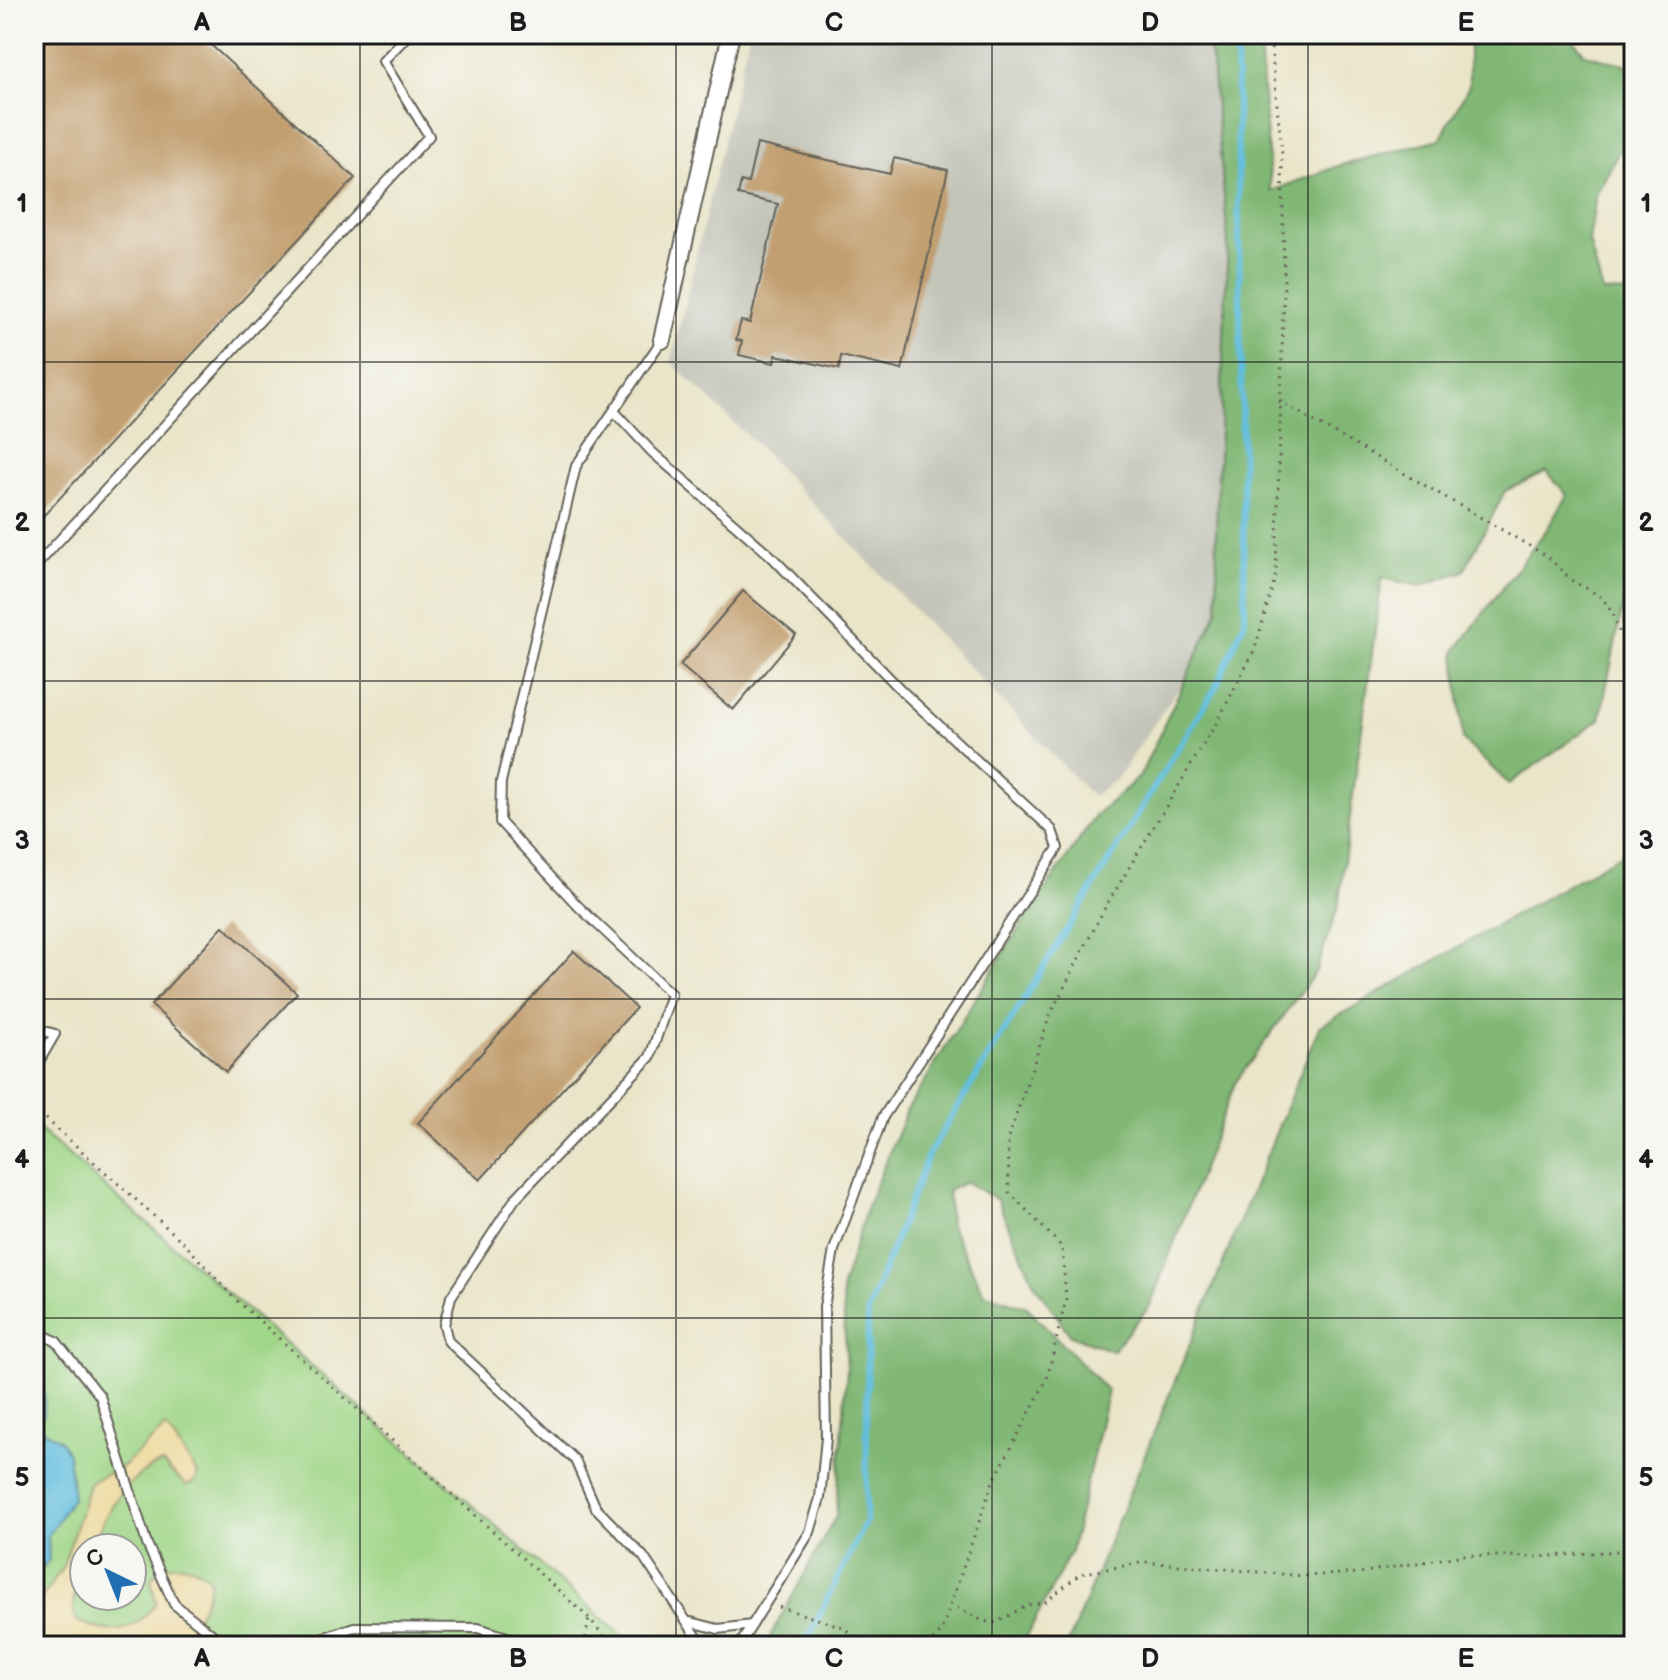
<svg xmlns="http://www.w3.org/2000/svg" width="1668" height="1680" viewBox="0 0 1668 1680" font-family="'Balsamiq Sans',sans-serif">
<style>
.industrial{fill:#c4c5b9}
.green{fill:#a0d688;stroke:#5e7952;stroke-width:2;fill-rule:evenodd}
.forest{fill:#80b774;stroke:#4e6a48;stroke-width:2}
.sand{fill:#eeda9e;stroke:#857b5d;stroke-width:2}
.water{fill:#61bedf;stroke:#3e6d7e;stroke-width:2}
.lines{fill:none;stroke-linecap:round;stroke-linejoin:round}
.stream{stroke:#61bedf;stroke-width:6}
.building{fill:#c29f6f}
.lane-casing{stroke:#646259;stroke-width:12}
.street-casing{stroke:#646259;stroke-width:20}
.path{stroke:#646259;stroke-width:3;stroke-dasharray:2 6;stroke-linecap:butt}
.lane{stroke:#fff;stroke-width:8}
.street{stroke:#fff;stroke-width:16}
.grid{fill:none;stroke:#1c1c1c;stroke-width:2;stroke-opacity:0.55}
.neatline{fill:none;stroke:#1c1c1c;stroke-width:3}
.grid-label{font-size:26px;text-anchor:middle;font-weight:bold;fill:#1c1c1c}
</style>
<rect width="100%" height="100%" fill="#f6f6f2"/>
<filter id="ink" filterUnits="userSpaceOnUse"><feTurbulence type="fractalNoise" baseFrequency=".0125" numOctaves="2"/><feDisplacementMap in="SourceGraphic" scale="16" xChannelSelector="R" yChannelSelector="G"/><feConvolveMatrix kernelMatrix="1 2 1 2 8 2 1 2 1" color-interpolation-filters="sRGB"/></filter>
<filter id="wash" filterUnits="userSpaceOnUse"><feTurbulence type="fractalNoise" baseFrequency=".006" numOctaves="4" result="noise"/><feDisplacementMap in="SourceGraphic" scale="32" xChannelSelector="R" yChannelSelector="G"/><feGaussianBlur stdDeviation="1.8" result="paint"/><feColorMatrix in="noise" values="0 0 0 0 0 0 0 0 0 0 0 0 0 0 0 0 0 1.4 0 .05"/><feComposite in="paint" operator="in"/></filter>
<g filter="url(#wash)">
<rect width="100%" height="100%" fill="#eae5c9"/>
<polygon class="industrial" points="749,34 1206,34 1212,63 1228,241 1216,531 1218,610 1197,661 1116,780 1092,796 756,444 671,362"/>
<path class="green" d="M34 1125 634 1646H34ZM84 1548H132V1596H84Z"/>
<g class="forest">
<polygon points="1206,34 1259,34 1271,191 1341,165 1440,139 1469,86 1469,34 1569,34 1585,54 1634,67 1634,111 1625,140 1596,195 1589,241 1603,293 1634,292 1634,596 1625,595 1600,719 1509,784 1463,740 1455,651 1547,529 1567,495 1547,471 1505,491 1464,571 1420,586 1382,578 1338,907 1316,971 1235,1083 1150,1306 1112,1351 1070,1335 1034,1283 997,1200 966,1182 948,1190 950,1225 984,1293 1027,1307 1108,1391 1071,1551 1022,1646 765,1646 836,1516 847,1369 842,1287 867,1206 907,1110 1021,925 1097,814 1140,776 1218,610 1216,531 1228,241 1212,63"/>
<polygon points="1634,847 1634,1646 1067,1646 1319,1027"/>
</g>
<path class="sand" d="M166 1427 198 1474 195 1482 186 1485 162 1463C124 1477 106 1512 91 1548H84C84 1573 68 1594 75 1620 110 1636 132 1636 156 1603L151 1579C166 1557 193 1563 210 1579 208 1609 186 1623 185 1646H34V1616L38 1603 63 1567 90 1482 123 1466Z"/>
<path class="water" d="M34 1366C45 1389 49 1403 39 1427L61 1441 68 1454 73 1497 48 1535 49 1560 34 1580Z"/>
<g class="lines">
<polyline class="stream" points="804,1646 866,1521 868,1311 928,1155 1216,687 1245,621 1236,34"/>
</g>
<g id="blocks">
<g class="building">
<polygon points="34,34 199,34 355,178 34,526"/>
<polygon points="757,144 890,174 894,158 948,170 902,370 841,356 839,369 776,355 774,363 739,355 742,341 736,340 741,321 750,323 778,204 738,195 741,181 748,183"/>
<polygon points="743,591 796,635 733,710 680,665"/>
<polygon points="223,926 297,993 226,1072 151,1005"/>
<polygon points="574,951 636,1008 480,1180 418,1123"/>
</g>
</g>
</g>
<g filter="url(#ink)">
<use href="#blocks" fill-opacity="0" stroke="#646259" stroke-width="2"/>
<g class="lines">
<defs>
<g id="lane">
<polyline points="662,340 576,466 501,782 500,822 578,906 671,994 650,1057 515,1199 451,1297 444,1325 448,1341 575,1460 596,1508 643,1556 703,1646"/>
<polyline points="614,411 652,452 771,556 903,692 1052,830 1058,848 883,1117 834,1250 824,1307 826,1438 820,1498 810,1532 739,1646"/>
<polyline points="34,568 429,136 383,61 409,34"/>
<polyline points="34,1028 55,1034 34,1070"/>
<polyline points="34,1331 56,1341 100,1396 147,1544 174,1604 223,1643 234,1646"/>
<polyline points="691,1622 718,1629 752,1625"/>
<polyline points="299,1646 354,1627 478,1628 536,1646"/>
</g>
<polyline id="street" points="662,340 731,34"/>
</defs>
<use href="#lane" class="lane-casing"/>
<use href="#street" class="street-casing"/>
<g class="path">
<polyline points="1279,401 1547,556 1571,580 1602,597 1614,616 1634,675"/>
<polyline points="34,1108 184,1243 232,1296 589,1618 612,1646"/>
<polyline points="950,1604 983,1621 996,1623 1027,1605 1045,1602 1080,1574 1145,1562 1304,1576 1359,1573 1463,1555 1537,1557 1634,1550"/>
<polyline points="779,1607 843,1627 865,1646"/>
<polyline points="391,1642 401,1646"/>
<polyline points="584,1646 589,1619"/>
<polyline points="927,1646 941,1632 992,1484 1047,1379 1066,1299 1062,1247 1009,1192 1008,1139 1050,1015 1103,911 1217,722 1255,649 1276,574 1284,282 1282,155 1270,34"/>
</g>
<use href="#lane" class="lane"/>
<use href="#street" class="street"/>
</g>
</g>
<path class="grid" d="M360 34V1646M676 34V1646M992 34V1646M1308 34V1646M34 362H1634M34 681H1634M34 999H1634M34 1318H1634"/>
<rect width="1668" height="1680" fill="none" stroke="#f6f6f2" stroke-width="88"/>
<g transform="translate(108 1572) rotate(317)"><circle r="38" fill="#f6f6f2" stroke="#9f9f9c" stroke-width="2"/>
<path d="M0-6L14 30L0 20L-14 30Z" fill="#1f6fb2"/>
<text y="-12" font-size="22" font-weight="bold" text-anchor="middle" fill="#1c1c1c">С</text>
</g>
<rect x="44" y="44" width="1580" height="1592" class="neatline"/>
<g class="grid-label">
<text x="202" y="31">A</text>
<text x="518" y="31">B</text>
<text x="834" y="31">C</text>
<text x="1150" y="31">D</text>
<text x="1466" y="31">E</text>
<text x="22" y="212">1</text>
<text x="1646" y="212">1</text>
<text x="22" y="531">2</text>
<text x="1646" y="531">2</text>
<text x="22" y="849">3</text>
<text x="1646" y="849">3</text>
<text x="22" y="1168">4</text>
<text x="1646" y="1168">4</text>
<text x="22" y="1486">5</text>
<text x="1646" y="1486">5</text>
<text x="202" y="1667">A</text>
<text x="518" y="1667">B</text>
<text x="834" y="1667">C</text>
<text x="1150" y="1667">D</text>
<text x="1466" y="1667">E</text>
</g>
</svg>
